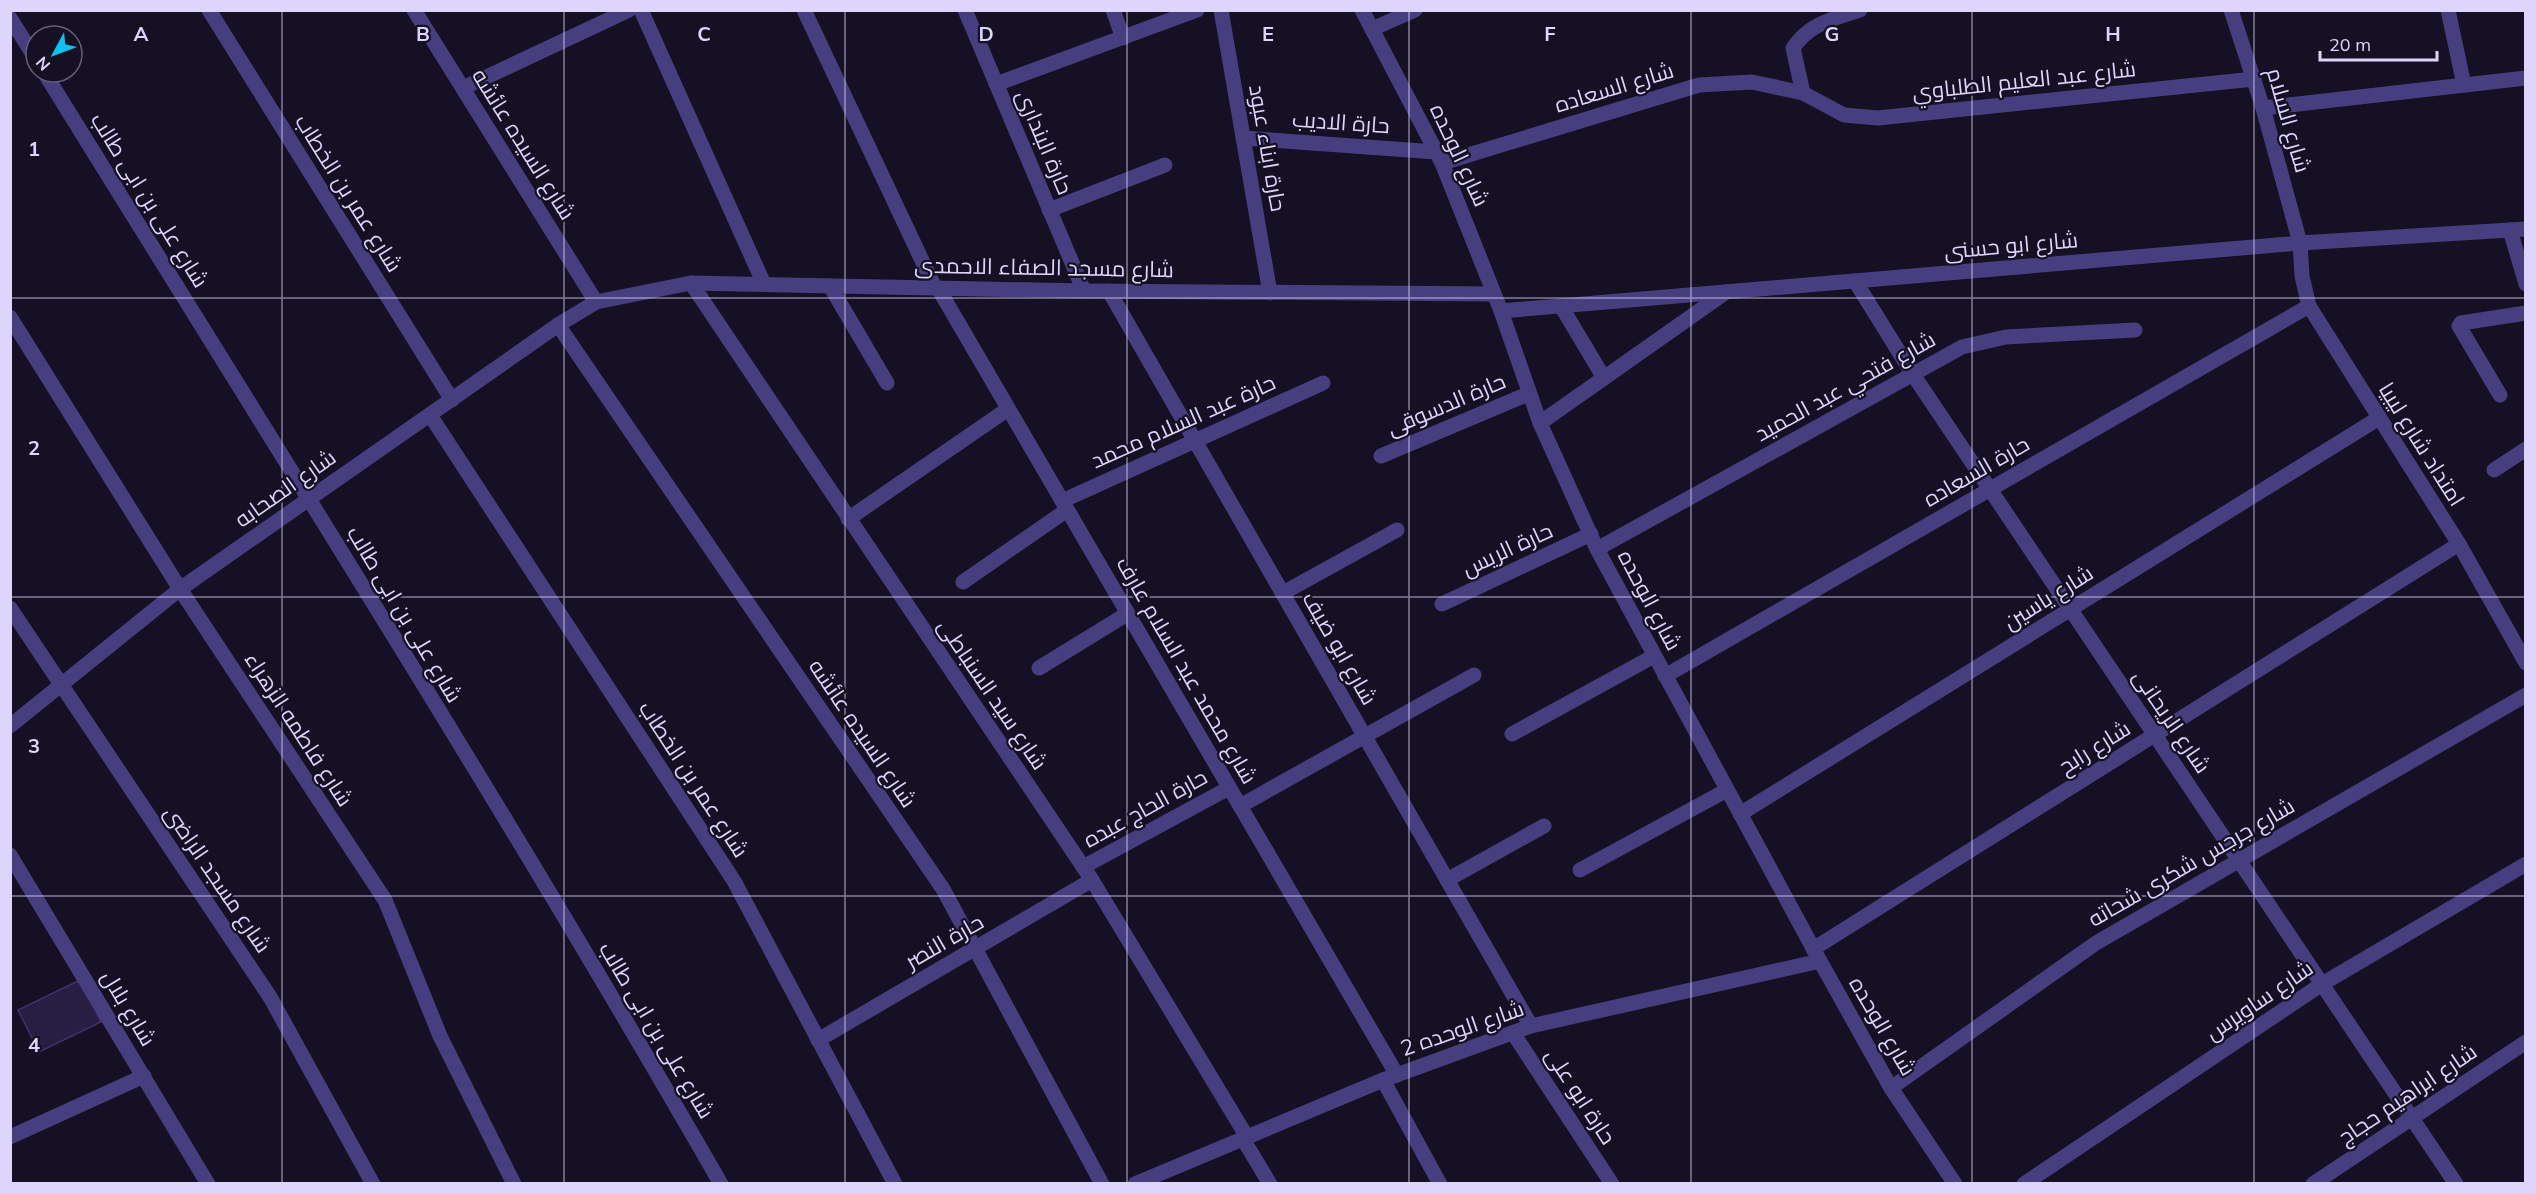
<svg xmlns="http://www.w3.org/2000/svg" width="2536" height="1194" viewBox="0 0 2536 1194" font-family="Mulish,Cairo,sans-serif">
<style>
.building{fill:#281d43;stroke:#43316d;stroke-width:1.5}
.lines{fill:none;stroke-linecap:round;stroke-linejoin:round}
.street{stroke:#473e7f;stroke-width:15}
.grid{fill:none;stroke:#ddd5fc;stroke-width:1.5;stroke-opacity:0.55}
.labels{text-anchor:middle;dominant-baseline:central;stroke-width:4.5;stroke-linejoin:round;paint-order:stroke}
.street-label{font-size:22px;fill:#ddd5fc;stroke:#151023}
.grid-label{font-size:20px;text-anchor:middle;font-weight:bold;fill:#ddd5fc;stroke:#151023;stroke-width:4.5;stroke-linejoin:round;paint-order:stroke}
</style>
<rect width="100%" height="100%" fill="#151023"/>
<polygon class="building" points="80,980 101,1022 39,1052 18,1010"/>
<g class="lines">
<g class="street">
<polyline points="209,10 452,400"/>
<polyline points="414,10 596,302"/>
<polyline points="641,10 764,284"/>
<polyline points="804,10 935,288"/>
<polyline points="965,10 1084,291"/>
<polyline points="1113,10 1123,38"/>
<polyline points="1221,10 1270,293"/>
<polyline points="1362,10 1442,163 1501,311 1540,423 1597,549 1820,961 1891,1088 1955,1184"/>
<polyline points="2231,10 2263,108 2300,243 2302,276 2309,306 2459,544 2526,663"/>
<polyline points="2448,10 2464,85"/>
<polyline points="10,18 36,59"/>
<polyline points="1372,29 1415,10"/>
<path d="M44 72C272 441 505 808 721 1184"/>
<polyline points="996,84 1197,10"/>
<polyline points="463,88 629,10"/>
<path d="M1803 93 1793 48C1810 23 1833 19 1860 10"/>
<polyline points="2263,108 2526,78"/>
<polyline points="1243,138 1436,152"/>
<polyline points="1442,163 1699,85 1752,82 1803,93 1844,115 1878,118 2254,79"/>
<polyline points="1049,210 1165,165"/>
<polyline points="2510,230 2526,284"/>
<polyline points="1855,281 1912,373 2456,1184"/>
<polyline points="691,283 1092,880 1247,1137"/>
<polyline points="830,286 887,383"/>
<polyline points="938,288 1397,1075"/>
<polyline points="1109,291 1531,1026"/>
<polyline points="1561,306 1604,378"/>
<polyline points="1501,311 2300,243 2526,229"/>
<polyline points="10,317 180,589 385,900 440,1036 514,1184"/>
<polyline points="558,325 943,889 1102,1184"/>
<polyline points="2500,395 2459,326 2461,323 2526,313"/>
<polyline points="430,415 734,881 895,1184"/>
<polyline points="1540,423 1726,292"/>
<polyline points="1381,456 1528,394"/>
<polyline points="2494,470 2526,449"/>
<polyline points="1062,501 1323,383"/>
<polyline points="848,519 1008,409"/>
<polyline points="1597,549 1962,347 2006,337 2135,330"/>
<polyline points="963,582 1067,510"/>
<polyline points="1283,593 1397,530"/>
<polyline points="1442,604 1591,534"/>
<polyline points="10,608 270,997 373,1184"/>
<polyline points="1039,668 1127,614"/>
<polyline points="1665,676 2309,306"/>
<polyline points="10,726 180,589 558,325 596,302 691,283 1084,291 1494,294"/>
<polyline points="1512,734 1654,656"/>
<polyline points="1240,806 1474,675"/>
<polyline points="1740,814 2379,418"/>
<polyline points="10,855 208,1184"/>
<polyline points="1083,867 1229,788"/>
<polyline points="1580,870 1727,790"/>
<polyline points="1447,880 1544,826"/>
<polyline points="1813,949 2459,544"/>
<polyline points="1513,1033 1612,1184"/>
<polyline points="818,1040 1092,880"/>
<polyline points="1383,1080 1440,1184"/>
<polyline points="1891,1088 2096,943 2526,695"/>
<polyline points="10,1137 144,1076"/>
<polyline points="1243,1139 1270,1184"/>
<polyline points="1135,1184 1383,1080 1531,1026 1820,961"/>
<polyline points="2024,1184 2322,984 2526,864"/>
<polyline points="2313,1184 2526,1042"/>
</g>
</g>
<path class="grid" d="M282 10V1184M564 10V1184M845 10V1184M1127 10V1184M1409 10V1184M1691 10V1184M1972 10V1184M2254 10V1184M10 298H2526M10 597H2526M10 896H2526"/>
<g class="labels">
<g class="street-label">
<text transform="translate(2024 80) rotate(-6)">شارع عبد العليم الطلباوي</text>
<text transform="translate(1614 87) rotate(-17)">شارع السعاده</text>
<text transform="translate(2289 120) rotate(74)">شارع السلام</text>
<text transform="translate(1341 122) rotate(4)">حارة الاديب</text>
<text transform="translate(1045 142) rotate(67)">حارة البندارى</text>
<text transform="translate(524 144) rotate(58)">شارع السيده عائشه</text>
<text transform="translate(1268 148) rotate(80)">حارة ابناء عبود</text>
<text transform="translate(1460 155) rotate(65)">شارع الوحده</text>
<text transform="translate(349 193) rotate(58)">شارع عمر بن الخطاب</text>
<text transform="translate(150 200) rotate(58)">شارع على بن ابى طالب</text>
<text transform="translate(2011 245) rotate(-5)">شارع ابو حسنى</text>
<text transform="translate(1044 267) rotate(1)">شارع مسجد الصفاء الاحمدى</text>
<text transform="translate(1845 386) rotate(-29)">شارع فتحي عبد الحميد</text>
<text transform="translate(1446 404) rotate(-23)">حارة الدسوقى</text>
<text transform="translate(1183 421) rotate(-24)">حارة عبد السلام محمد</text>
<text transform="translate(2422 444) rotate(58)">امتداد شارع ليبيا</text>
<text transform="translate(1976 471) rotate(-30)">حارة السعاده</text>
<text transform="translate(285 488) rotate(-35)">شارع الصحابه</text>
<text transform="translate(1507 549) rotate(-25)">حارة الريس</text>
<text transform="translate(2048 597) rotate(-32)">شارع ياسين</text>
<text transform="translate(1650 600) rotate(62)">شارع الوحده</text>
<text transform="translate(405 614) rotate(59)">شارع على بن ابى طالب</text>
<text transform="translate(1340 648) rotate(60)">شارع ابو ضيف</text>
<text transform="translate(1187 670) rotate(60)">شارع محمد عبد السلام عارف</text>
<text transform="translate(993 694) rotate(56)">شارع سيد السنباطى</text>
<text transform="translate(2172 721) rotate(56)">شارع الريحانى</text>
<text transform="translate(299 729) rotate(57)">شارع فاطمه الزهراء</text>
<text transform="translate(863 733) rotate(56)">شارع السيده عائشه</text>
<text transform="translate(2094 747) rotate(-32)">شارع رابح</text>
<text transform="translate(694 779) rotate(57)">شارع عمر بن الخطاب</text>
<text transform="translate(1145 808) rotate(-29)">حارة الحاج عبده</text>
<text transform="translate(2191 862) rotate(-30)">شارع جرجس شكرى شحاته</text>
<text transform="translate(218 879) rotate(56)">شارع مسجد الراضى</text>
<text transform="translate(944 941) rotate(-30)">حارة النصر</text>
<text transform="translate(2259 1000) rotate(-34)">شارع ساويرس</text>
<text transform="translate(129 1008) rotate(59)">شارع بلال</text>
<text transform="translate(1883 1026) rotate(60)">شارع الوحده</text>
<text transform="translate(1462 1028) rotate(-19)">شارع الوحده 2</text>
<text transform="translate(657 1030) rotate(59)">شارع على بن ابى طالب</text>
<text transform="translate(2407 1094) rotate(-34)">شارع ابراهيم حجاج</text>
<text transform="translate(1581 1096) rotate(57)">حارة ابو على</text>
</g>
</g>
<g class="grid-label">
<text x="141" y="41">A</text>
<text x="423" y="41">B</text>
<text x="704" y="41">C</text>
<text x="986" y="41">D</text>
<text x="1268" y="41">E</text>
<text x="1550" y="41">F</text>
<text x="1832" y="41">G</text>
<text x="2113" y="41">H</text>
<text x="34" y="156">1</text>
<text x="34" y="455">2</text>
<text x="34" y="753">3</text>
<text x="34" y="1052">4</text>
</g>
<rect width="2536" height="1194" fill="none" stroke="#ddd5fc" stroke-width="24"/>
<g transform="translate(54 54) rotate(229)"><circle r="28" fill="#151023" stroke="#655f7a" stroke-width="1.5"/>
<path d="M0-4.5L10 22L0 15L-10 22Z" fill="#0fc1ee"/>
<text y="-9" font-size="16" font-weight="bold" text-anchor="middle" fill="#ddd5fc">N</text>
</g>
<path d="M2320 51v9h117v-9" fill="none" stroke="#ddd5fc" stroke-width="3"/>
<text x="2329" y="51" font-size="18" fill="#ddd5fc" stroke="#151023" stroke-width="4.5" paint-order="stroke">20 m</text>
</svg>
